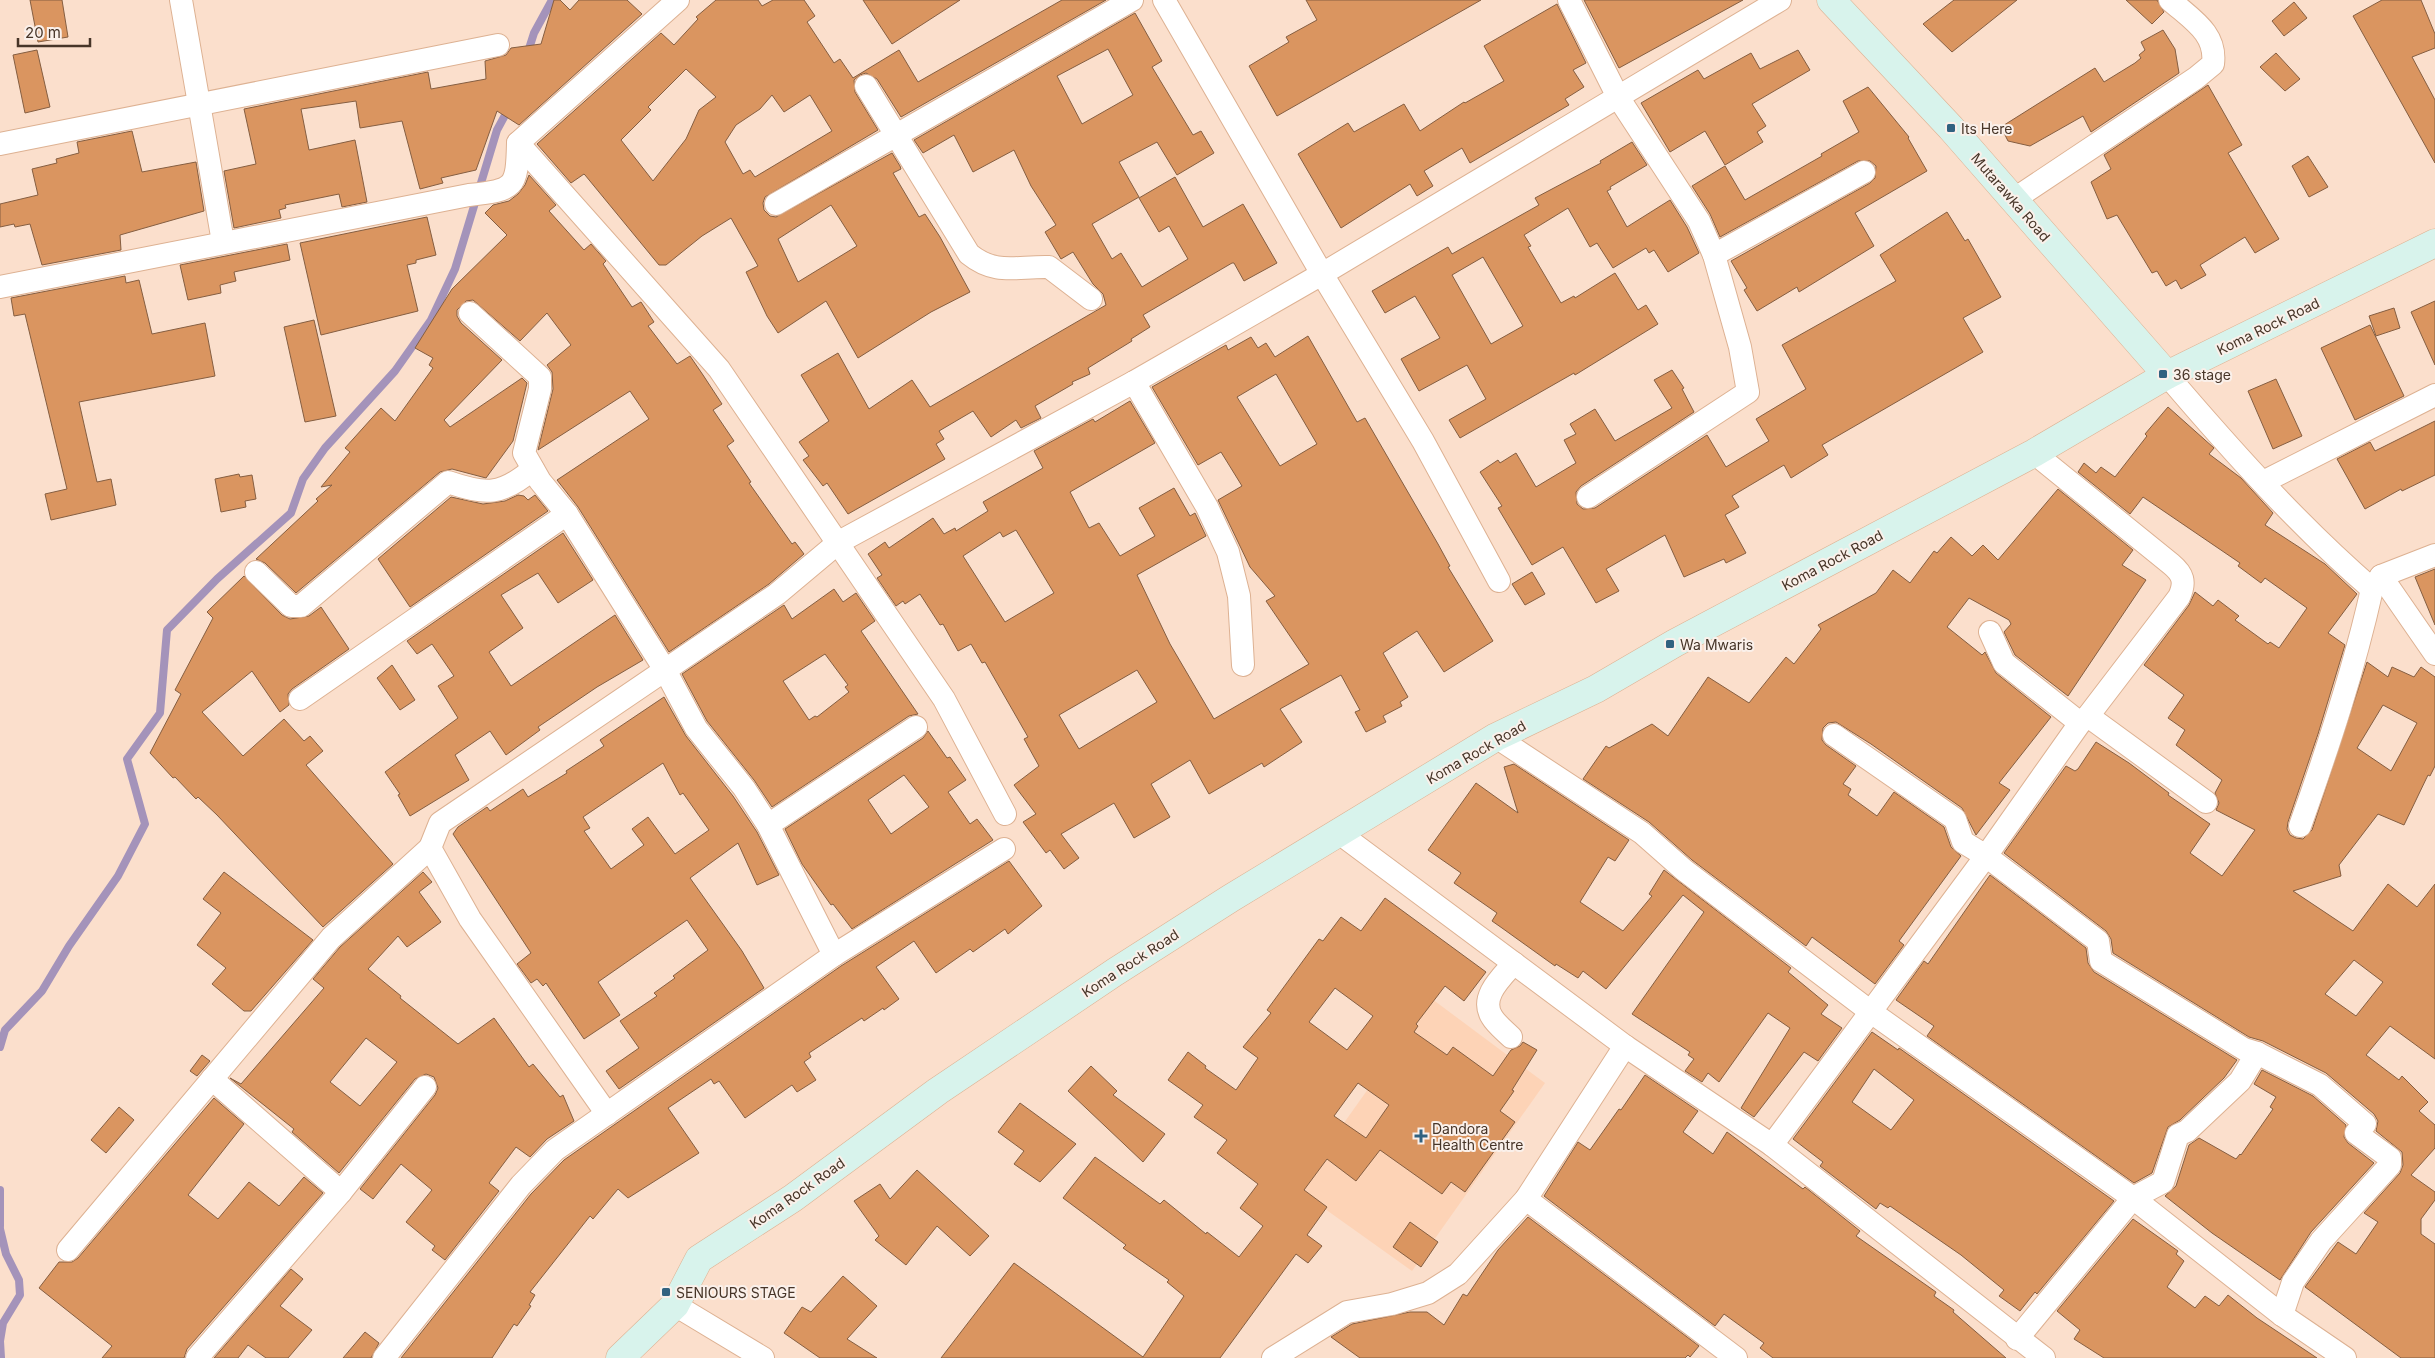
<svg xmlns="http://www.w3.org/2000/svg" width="2435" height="1358" viewBox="0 0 2435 1358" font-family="Inter,sans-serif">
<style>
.built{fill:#fdd3b6}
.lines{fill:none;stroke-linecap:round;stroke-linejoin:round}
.stream{stroke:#a493ba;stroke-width:8}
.building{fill:#da9560;stroke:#855e41;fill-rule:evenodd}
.street-casing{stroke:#ddb192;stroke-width:24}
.secondary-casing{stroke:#ddb192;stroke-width:29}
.street{stroke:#fff;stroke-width:22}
.secondary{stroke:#d8f3ec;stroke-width:28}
.poi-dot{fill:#316280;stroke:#faf0ea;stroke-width:2}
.labels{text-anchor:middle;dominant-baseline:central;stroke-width:4;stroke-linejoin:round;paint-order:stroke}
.poi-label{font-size:14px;fill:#473528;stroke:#faf0ea;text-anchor:start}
.street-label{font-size:14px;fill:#473528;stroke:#faf0ea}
</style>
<rect width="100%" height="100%" fill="#fbdfcc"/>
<polygon class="built" points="1432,999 1545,1083 1412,1271 1297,1189"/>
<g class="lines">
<g class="stream">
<polyline points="527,55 534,33 552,0"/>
<polyline points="0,1047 5,1030 42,991 69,946 118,876 145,824 127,759 160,713 167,630 217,579 291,513 303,479 325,448 395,371 431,320 455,269 497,130 509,108"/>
<polyline points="0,1190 0,1226"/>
<polyline points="0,1229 6,1254 19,1280 20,1295 3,1323 0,1341 1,1358"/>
</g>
</g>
<g class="building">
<polygon points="30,0 62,0 68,37 38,42"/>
<polygon points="554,0 560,0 570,10 579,0 627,0 642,14 519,125 497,111 476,170 441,178 443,183 420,189 402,121 360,128 356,101 301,109 309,150 355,140 367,202 342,207 339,194 285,205 286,208 279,210 281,218 234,228 224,171 256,164 244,109 428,72 431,89 486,79 485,61 506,55 511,48 541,44"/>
<path d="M716 0H758L762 6 773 0H804L815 16 807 22 834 63 840 59 853 78 899 50 918 82 1062 0H1106L901 117 877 79 866 73 860 75 854 80 855 92 878 130 765 197 763 203 764 210 770 216 776 217 892 153 900 166 901 169 893 173 919 217 925 214 940 237 970 292 931 312 858 358 826 301 778 333 767 316 746 272 758 266 731 218 702 236 666 265H659L585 175 584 174 571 183 537 144 661 33 674 45 698 19 696 17ZM686 69 716 97 699 110 686 139 653 181 621 140 651 110 648 107ZM772 95 784 112 810 95 832 131 755 177 750 170 743 174 725 142 736 125 760 109ZM831 205 857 246 798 282 778 239Z"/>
<polygon points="863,0 960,0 892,44"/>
<polygon points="1306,0 1481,0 1277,116 1249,66 1289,42 1286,37 1317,20"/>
<polygon points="1584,0 1743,0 1619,68"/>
<polygon points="1954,0 2017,0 1952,52 1923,24"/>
<polygon points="2126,0 2157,0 2164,12 2152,24"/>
<polygon points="2382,0 2421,0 2435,34 2435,48 2412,57 2435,100 2435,163 2353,16"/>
<polygon points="2294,2 2307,18 2284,36 2272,21"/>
<polygon points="1557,4 1586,63 1573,70 1584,87 1565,99 1569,105 1470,163 1462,148 1424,171 1433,186 1417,196 1410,184 1341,228 1298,154 1348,123 1354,132 1404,104 1420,131 1464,102 1465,103 1504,81 1484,46"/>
<path d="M1135 13 1162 61 1152 67 1193 135 1201 131 1214 153 1177 175 1157 142 1119 162 1139 197 1092 224 1112 259 1121 253 1142 287 1188 259 1169 226 1159 232 1139 198 1175 177 1203 227 1243 204 1277 263 1244 281 1234 263H1232L1143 315 1150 327 1131 339 1132 341 1088 368 1090 374 1072 382 1073 384 1035 406 1041 418 1021 428 1016 420 991 437 973 411 939 431 944 439 936 444 945 459 848 514 827 483 823 486 803 460 809 456 799 442 829 421 801 375 838 353 869 409 912 380 930 407 1106 305 1103 294 1093 284 1073 252 1061 259 1045 232 1056 225 1031 186 1014 150 973 172 954 135 923 153 914 140ZM1108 49 1133 95 1082 124 1057 76Z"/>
<polygon points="2163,30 2175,49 2179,73 2091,132 2083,116 2030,146 2008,141 2001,127 2095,68 2104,82 2135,63 2141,58 2139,55 2145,50 2141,42"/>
<polygon points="37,50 50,107 25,113 13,55"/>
<polygon points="1798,50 1810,70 1752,104 1766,126 1757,132 1763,142 1725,165 1705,131 1670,152 1641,103 1698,70 1704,79 1751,53 1760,69"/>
<polygon points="2276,53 2300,79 2285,91 2260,67"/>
<polygon points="2208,85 2242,145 2228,153 2279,239 2255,253 2245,237 2200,265 2206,275 2181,289 2176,280 2166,286 2157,271 2152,273 2117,215 2107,219 2091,182 2111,169 2104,155"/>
<polygon points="1868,87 1909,137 1908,138 1927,171 1855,213 1874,246 1799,292 1797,287 1757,311 1744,290 1747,288 1731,261 1870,183 1875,178 1876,166 1870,161 1858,161 1720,237 1710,214 1692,186 1725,166 1745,200 1822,156 1821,154 1859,132 1843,101"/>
<polygon points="132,131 142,172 196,162 204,211 120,235 121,250 42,265 30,224 15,227 14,224 0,227 0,204 38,195 32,169 57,163 56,159 79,153 77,142"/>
<path d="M1632 142 1647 165 1610 187 1611 189 1607 191 1627 227 1670 200 1687 227 1699 253 1668 272 1654 250 1649 253 1646 248 1613 268 1597 243 1590 247 1568 208 1524 235 1531 246 1528 247 1561 303 1574 296 1575 298 1615 273 1638 310 1646 305 1658 324 1575 375 1574 373 1460 438 1449 420 1486 399 1467 365 1419 391 1401 359 1440 338 1415 296 1385 313 1372 291 1448 247 1452 254 1539 205 1535 198 1601 163 1600 161ZM1483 257 1523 326 1491 344 1452 275Z"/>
<polygon points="2308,156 2328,187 2309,197 2292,166"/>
<polygon points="529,175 556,205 549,211 584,250 591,244 606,261 603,264 632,307 641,302 654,322 648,326 677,364 690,356 703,375 722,404 713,410 734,441 727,446 751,482 749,483 792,544 795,542 804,554 769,584 669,652 578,507 557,480 649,419 630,391 538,450 553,389 552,372 547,365 571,345 547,313 520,341 473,300 466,301 457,310 457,316 461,323 502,360 444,420 450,427 522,378 527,383 513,441 486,478 452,469 440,472 296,593 265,563 256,559 318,501 316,499 332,485 321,487 350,452 345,448 381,408 395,421 433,368 429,365 433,358 415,348 452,289 507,235 485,213 493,205 509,201 518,194 525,185"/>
<polygon points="1947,212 1965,241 1968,239 2001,297 1963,318 1983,352 1822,445 1828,455 1791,478 1784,465 1732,496 1739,507 1725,515 1746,553 1726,563 1724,559 1684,577 1665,535 1606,569 1619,591 1596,603 1563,547 1532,565 1498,508 1502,506 1480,472 1498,460 1500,463 1516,453 1536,487 1576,463 1564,440 1576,434 1570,424 1595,409 1615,441 1672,408 1654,380 1672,370 1684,388 1682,389 1694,412 1581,486 1576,492 1577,504 1583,509 1595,508 1707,435 1726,467 1769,441 1756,419 1806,389 1782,345 1896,281 1880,255"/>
<polygon points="427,217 436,255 416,260 416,263 407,265 418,311 321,335 300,243"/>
<polygon points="287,244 290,260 234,272 236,281 220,285 221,293 188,300 180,265"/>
<polygon points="125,276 126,283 139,280 152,334 205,323 215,376 79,402 97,482 111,479 116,505 51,520 45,494 67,489 25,314 14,316 11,298"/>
<polygon points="2435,301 2435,365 2411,312"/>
<polygon points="2394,308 2400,328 2376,336 2369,316"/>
<polygon points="314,320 336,416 305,422 284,327"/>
<polygon points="2370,325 2404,396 2355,420 2321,348"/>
<path d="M1308 336 1357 422 1365 418 1438 544 1450 566 1448 567 1493 641 1444 672 1417 631 1383 653 1408 697 1400 702 1402 706 1383 716 1386 722 1366 732 1355 712 1360 710 1341 675 1280 709 1302 742 1264 767 1262 763 1209 794 1190 760 1151 784 1170 817 1134 838 1114 803 1061 834 1079 858 1064 869 1050 850 1046 853 1023 822 1036 814 1014 785 1039 766 1024 739 1028 737 985 662 982 663 971 644 958 651 943 624 940 625 920 594 905 604 903 601 896 606 877 578 882 575 868 554 885 542 889 548 933 518 944 534 955 528 956 531 988 511 983 502 1043 468 1034 451 1093 419 1095 422 1130 401 1155 443 1070 492 1089 528 1099 523 1120 556 1155 536 1139 508 1174 488 1190 516 1195 513 1206 536 1137 575 1170 644 1214 719 1309 664 1266 601 1275 596 1250 567 1218 500 1242 486 1221 452 1198 465 1152 387 1226 345 1228 350 1251 337 1258 348 1266 343 1275 357ZM1276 374 1317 444 1280 466 1237 397ZM1016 530 1054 593 1005 622 963 556 1000 532 1003 537ZM1137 670 1157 702 1079 749 1059 715Z"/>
<polygon points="2276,379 2302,436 2273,449 2248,391"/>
<path d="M2168 407 2214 448 2209 454 2241 478 2273 513 2265 525 2325 564 2357 594 2328 633 2345 645 2318 734 2288 822 2287 829 2290 835 2296 838 2303 839 2312 830 2367 662 2388 677 2392 667 2414 677 2421 667 2435 677V766L2430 776 2428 775 2404 825 2378 814 2339 865 2341 876 2293 891 2353 931 2388 884 2417 907 2435 884V1059L2390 1026 2366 1055 2399 1080 2402 1076 2428 1102 2419 1111 2435 1125V1148L2411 1175 2435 1192V1200L2421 1219V1234L2435 1244V1358H2401L2305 1287 2338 1242 2356 1254 2378 1222 2364 1213 2400 1173 2403 1165 2402 1152 2376 1131 2378 1121 2374 1114 2326 1073 2263 1041 2249 1037 2113 953 2111 939 2106 931 2004 853 2066 766 2075 771 2078 769 2096 742 2129 763 2169 793 2168 795 2210 824 2190 853 2222 876 2255 830 2216 810 2219 803 2215 793 2222 780 2176 745 2185 730 2168 718 2184 695 2144 665 2189 605 2195 592 2213 606 2218 600 2239 616 2235 620 2268 644 2270 642 2279 648 2307 608 2265 578 2261 583 2238 566 2240 563 2143 497 2130 514 2078 472 2084 463 2096 473 2101 467 2115 477 2147 436 2145 434ZM2383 705 2417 723 2391 771 2357 748ZM2354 960 2383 982 2356 1016 2325 994Z"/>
<polygon points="2435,421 2435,475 2402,491 2401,489 2365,509 2337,459 2370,442 2375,451"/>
<polygon points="239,474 240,477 252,475 256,499 245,501 246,507 221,512 215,479"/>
<polygon points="2058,489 2133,550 2122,565 2146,580 2068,696 2015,655 2004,632 2011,624 2009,620 1969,598 1947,627 1982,655 1985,652 1996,673 2051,717 1999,783 2010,790 1976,835 1962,808 1871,744 1836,722 1828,723 1823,728 1822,740 1826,745 1856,766 1843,784 1851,789 1848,795 1877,816 1894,792 1944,827 1951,847 1961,856 1899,941 1904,945 1875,984 1812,937 1806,946 1692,860 1649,822 1583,779 1606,746 1609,748 1652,724 1668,736 1708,677 1749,703 1786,657 1794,664 1821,629 1818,625 1876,593 1893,570 1910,583 1934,551 1937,553 1951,537 1972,556 1983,545 1998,560"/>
<polygon points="518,495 524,496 528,500 535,495 548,511 410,607 378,559 451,497 483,504 505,501"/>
<polygon points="563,533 593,580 558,603 538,573 501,595 523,628 489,652 511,686 615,615 643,660 597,687 538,727 540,730 506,755 490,731 455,755 469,780 410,816 398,795 400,794 385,772 458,718 438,686 454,676 432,644 417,654 407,641"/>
<polygon points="2435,569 2435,625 2415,577"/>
<polygon points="1532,572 1545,594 1525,605 1512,584"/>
<polygon points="244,576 282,615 290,619 309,616 321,607 349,649 292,689 288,694 289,705 280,712 252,671 202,712 243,756 284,719 304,741 310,736 323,751 306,765 393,864 323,927 217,815 198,797 196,799 175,777 173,778 150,753 181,694 175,690 213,618 207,612"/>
<path d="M834 589 843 602 856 593 875 621 861 631 918 714 909 716 772 807 754 780 707 721 682 674 784 605 792 619ZM825 654 848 685 845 687 849 692 817 717 815 716 809 720 783 681Z"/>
<polygon points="392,665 415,700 400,710 377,678"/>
<path d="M664 697 686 736 733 796 757 832 779 875 757 885 738 843 690 878 742 951 764 988 619 1089 606 1071 639 1048 620 1021 657 996 654 993 675 978 673 976 708 950 687 920 598 982 620 1015 584 1039 546 983 543 986 537 979 531 983 517 964 531 953 453 834 458 827 487 807 490 811 523 789 528 797 567 773 566 771 604 746 600 740ZM663 763 680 795 683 793 709 830 675 854 648 817 632 829 644 845 611 869 584 831 590 828 583 817Z"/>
<path d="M928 731 947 758 950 757 966 780 948 792 970 824 977 819 993 840 852 929 833 904 831 905 802 864 785 829 923 738ZM904 775 929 807 891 834 868 800Z"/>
<polygon points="1514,764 1629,840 1615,861 1608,857 1580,902 1623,931 1652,896 1649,894 1664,870 1791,968 1788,972 1828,1005 1821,1014 1842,1028 1818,1061 1804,1052 1754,1117 1741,1108 1790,1028 1768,1013 1719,1082 1708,1073 1702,1082 1685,1071 1694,1059 1688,1055 1690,1052 1632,1014 1704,912 1683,895 1606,989 1583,971 1578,978 1556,964 1555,966 1502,928 1492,921 1497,913 1454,883 1461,873 1428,850 1476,783 1518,813 1504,767"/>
<polygon points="1009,861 1042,906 1008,934 1005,929 973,952 970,949 936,973 914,941 876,967 899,999 884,1010 883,1008 864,1021 862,1018 809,1053 811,1057 804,1062 816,1080 797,1092 792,1085 745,1118 719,1081 714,1084 711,1079 668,1108 699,1153 628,1198 618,1189 593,1219 590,1216 530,1292 535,1295 529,1305 531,1306 517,1326 514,1324 492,1358 401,1358 531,1194 564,1160 841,966"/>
<polygon points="224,872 313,940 251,1011 244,1011 212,984 226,968 197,945 221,913 203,899"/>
<path d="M423 872 432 882 419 892 441 922 407 947 398 936 368 969 401 996 400 998 458 1044 494 1018 529 1067 533 1064 560 1097 563 1095 574 1121 547 1139 530 1157 516 1147 489 1183 499 1191 445 1260 432 1250 435 1246 406 1222 432 1190 401 1164 373 1199 360 1189 435 1095 438 1088 434 1077 426 1074 415 1079 339 1173 292 1132 294 1129 230 1078 241 1084 324 988 313 979 340 947ZM366 1038 397 1062 360 1106 330 1082Z"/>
<polygon points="1990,875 2086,948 2088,963 2094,972 2237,1060 2224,1078 2180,1120 2168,1127 2152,1173 2134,1183 1927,1036 1934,1026 1896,1000 1924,961 1928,964"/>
<path d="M1385 898 1486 972 1464 1001 1445 986 1416 1024 1418 1026 1414 1032 1447 1055 1453 1047 1493 1076 1511 1050 1520 1046 1523 1042 1537 1050 1512 1090 1514 1091 1500 1111 1515 1122 1465 1192 1451 1182 1442 1194 1380 1150 1356 1181 1327 1159 1304 1190 1327 1207 1307 1235 1322 1246 1308 1263 1296 1254 1220 1358H941L1014 1263 1143 1357 1184 1296 1167 1282 1169 1280 1123 1248 1126 1245 1063 1198 1095 1157 1160 1204 1164 1200 1206 1234 1207 1232 1239 1257 1263 1226 1240 1208 1258 1184 1217 1153 1227 1140 1194 1117 1203 1105 1168 1080 1188 1052 1206 1066 1205 1068 1236 1090 1258 1058 1243 1047 1271 1013 1267 1010 1319 939 1323 941 1341 917 1361 931ZM1335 988 1373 1016 1347 1050 1309 1022ZM1358 1083 1389 1105 1366 1138 1334 1116Z"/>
<path d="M1872 1032 1898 1050 1899 1048 2114 1201 2037 1294 2035 1292 2020 1311 1999 1296 2004 1290 1961 1255 1890 1206 1888 1208 1880 1203 1876 1209 1820 1166 1823 1162 1793 1139ZM1874 1069 1914 1100 1891 1130 1852 1102Z"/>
<polygon points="202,1055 210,1061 197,1076 190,1071"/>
<polygon points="1091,1066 1117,1091 1113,1095 1165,1134 1143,1162 1068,1091"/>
<polygon points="2262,1070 2313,1096 2346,1125 2344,1137 2348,1143 2374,1163 2311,1232 2280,1280 2212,1233 2165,1196 2176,1186 2189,1145 2199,1138 2236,1159 2240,1154 2241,1155 2273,1109 2270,1107 2276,1097 2254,1084"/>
<polygon points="1645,1075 1698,1111 1683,1132 1713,1154 1727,1132 1803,1189 1805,1187 1860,1231 1856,1236 1936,1292 1934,1296 1954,1310 1953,1312 2006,1358 1773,1358 1760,1348 1764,1343 1724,1314 1715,1326 1544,1196 1578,1142 1590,1150 1619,1109 1621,1110"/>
<polygon points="214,1098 244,1124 188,1195 218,1219 249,1182 279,1206 304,1177 323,1193 187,1349 184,1358 102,1358 112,1346 39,1288 59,1262 72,1262 78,1258"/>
<polygon points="1020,1103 1076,1144 1040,1182 1014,1164 1024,1151 998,1132"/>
<polygon points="119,1107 134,1120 106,1153 91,1140"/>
<polygon points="917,1170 989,1236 970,1256 937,1226 906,1265 875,1240 879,1236 854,1201 880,1184 890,1199"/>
<polygon points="1528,1217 1699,1346 1690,1357 1688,1355 1685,1358 1360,1358 1331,1337 1352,1324 1410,1312 1427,1312 1444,1325 1463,1294 1467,1296 1498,1250"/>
<polygon points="2133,1219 2178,1251 2176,1254 2184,1261 2167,1287 2195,1308 2205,1296 2219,1306 2228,1295 2257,1318 2317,1358 2104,1358 2074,1339 2080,1330 2057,1311"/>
<polygon points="1410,1222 1438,1242 1421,1267 1393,1247"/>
<polygon points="291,1269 303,1279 280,1306 312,1330 288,1358 266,1358 248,1345 238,1358 214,1358"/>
<polygon points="843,1276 877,1306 847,1339 877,1358 820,1358 784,1333 802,1307 811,1312"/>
<polygon points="365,1332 379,1343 371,1358 343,1358"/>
</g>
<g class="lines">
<defs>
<g id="street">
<polyline points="181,0 223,242"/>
<polyline points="678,0 518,143 719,369 944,699 1005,814"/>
<polyline points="1164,0 1322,274 1423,441 1499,581"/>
<polyline points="1569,0 1618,97 1699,221 1714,255 1740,347 1748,392 1588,497"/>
<path d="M866 86 969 254C996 276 1017 266 1049 267L1091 299"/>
<polyline points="0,144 498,45"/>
<path d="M2013 200 2196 78 2213 64C2217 33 2191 19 2170 0"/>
<polyline points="776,204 1132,0"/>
<polyline points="1714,255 1864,172"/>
<path d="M0 287 469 195C515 190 517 188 518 143"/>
<polyline points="470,313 540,377 540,389 524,453 540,481 567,514 665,670 696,728 744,788 768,825 834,955"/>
<path d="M2167 375C2231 450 2298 525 2372 589L2381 576 2435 555"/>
<polyline points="1134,382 1207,507 1228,552 1239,596 1243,665"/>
<polyline points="2263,482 2435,395"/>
<path d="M256 572 291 606H301L448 482C486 495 501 496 533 469"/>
<polyline points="2381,576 2435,654"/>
<polyline points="1990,632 2004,663 2080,723"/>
<polyline points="300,699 567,514"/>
<polyline points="2088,716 2206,802"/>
<polyline points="1834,735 1955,819 1963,842 1986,856 2098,941 2101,961 2244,1049 2257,1053 2320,1085 2365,1124 2356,1133 2390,1158 2390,1165 2321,1241 2293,1282 2282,1315"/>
<polyline points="1496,737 1642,833 1684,870 1871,1012 2133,1198 2282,1315 2345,1358"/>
<polyline points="768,825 916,727"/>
<path d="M2300 826C2328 748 2354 670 2372 589"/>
<path d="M1339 833 1625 1046 1772 1145 1986 856 2080 723 2088 716 2179 597C2186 582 2183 574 2171 564L2034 453"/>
<path d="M1511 1037C1505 1031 1496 1024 1492 1017 1479 997 1502 977 1514 963"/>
<polyline points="212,1079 341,1192"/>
<polyline points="607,1114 470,919 430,848 440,823 777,594 839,542 1134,382 1322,274 1780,0"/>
<polyline points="1772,1145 2044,1358"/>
<polyline points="1526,1199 1736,1358"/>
<polyline points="68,1250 331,938 430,848"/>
<polyline points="675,1305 763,1358"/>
<polyline points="2017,1339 2133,1198 2163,1182 2178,1135 2187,1131 2240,1081 2257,1053"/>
<polyline points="197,1358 341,1192 425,1087"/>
<polyline points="384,1358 521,1185 555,1150 834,955 1004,849"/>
<polyline points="1273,1358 1347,1312 1392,1304 1428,1293 1458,1274 1526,1199 1625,1046"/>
</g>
<g id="secondary">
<polyline points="1831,0 1951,128 2167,375"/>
<polyline points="620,1358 675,1305 699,1259 793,1198 938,1091 1115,972 1231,898 1496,737 1596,689 1675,643 2034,453 2167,375 2435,243"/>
</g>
</defs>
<use href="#street" class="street-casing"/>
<use href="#secondary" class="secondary-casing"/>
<use href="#street" class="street"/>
<use href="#secondary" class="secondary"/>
</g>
<g class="poi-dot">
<rect x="1946" y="123" width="10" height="10" rx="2.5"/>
<rect x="2158" y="369" width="10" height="10" rx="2.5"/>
<rect x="1665" y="639" width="10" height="10" rx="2.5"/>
<path d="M1418.5 1128.5h5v5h5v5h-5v5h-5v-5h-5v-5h5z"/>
<rect x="661" y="1287" width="10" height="10" rx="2.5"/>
</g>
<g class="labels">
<g class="poi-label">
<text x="1961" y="128">Its Here</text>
<text x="2173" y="374">36 stage</text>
<text x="1680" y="644">Wa Mwaris</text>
<text x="1432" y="1128">Dandora<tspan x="1432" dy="16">Health Centre</tspan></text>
<text x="676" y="1292">SENIOURS STAGE</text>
</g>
<g class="street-label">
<text transform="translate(2011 197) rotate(49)">Mutarawka Road</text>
<text transform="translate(2268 326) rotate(-26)">Koma Rock Road</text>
<text transform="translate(1832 560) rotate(-28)">Koma Rock Road</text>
<text transform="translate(1476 752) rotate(-30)">Koma Rock Road</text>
<text transform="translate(1130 963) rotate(-33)">Koma Rock Road</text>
<text transform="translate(797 1193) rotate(-35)">Koma Rock Road</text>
</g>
</g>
<path d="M18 38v8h72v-8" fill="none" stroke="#473528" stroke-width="2.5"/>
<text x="25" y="38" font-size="15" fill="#473528" stroke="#faf0ea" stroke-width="4" paint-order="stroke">20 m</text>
</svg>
